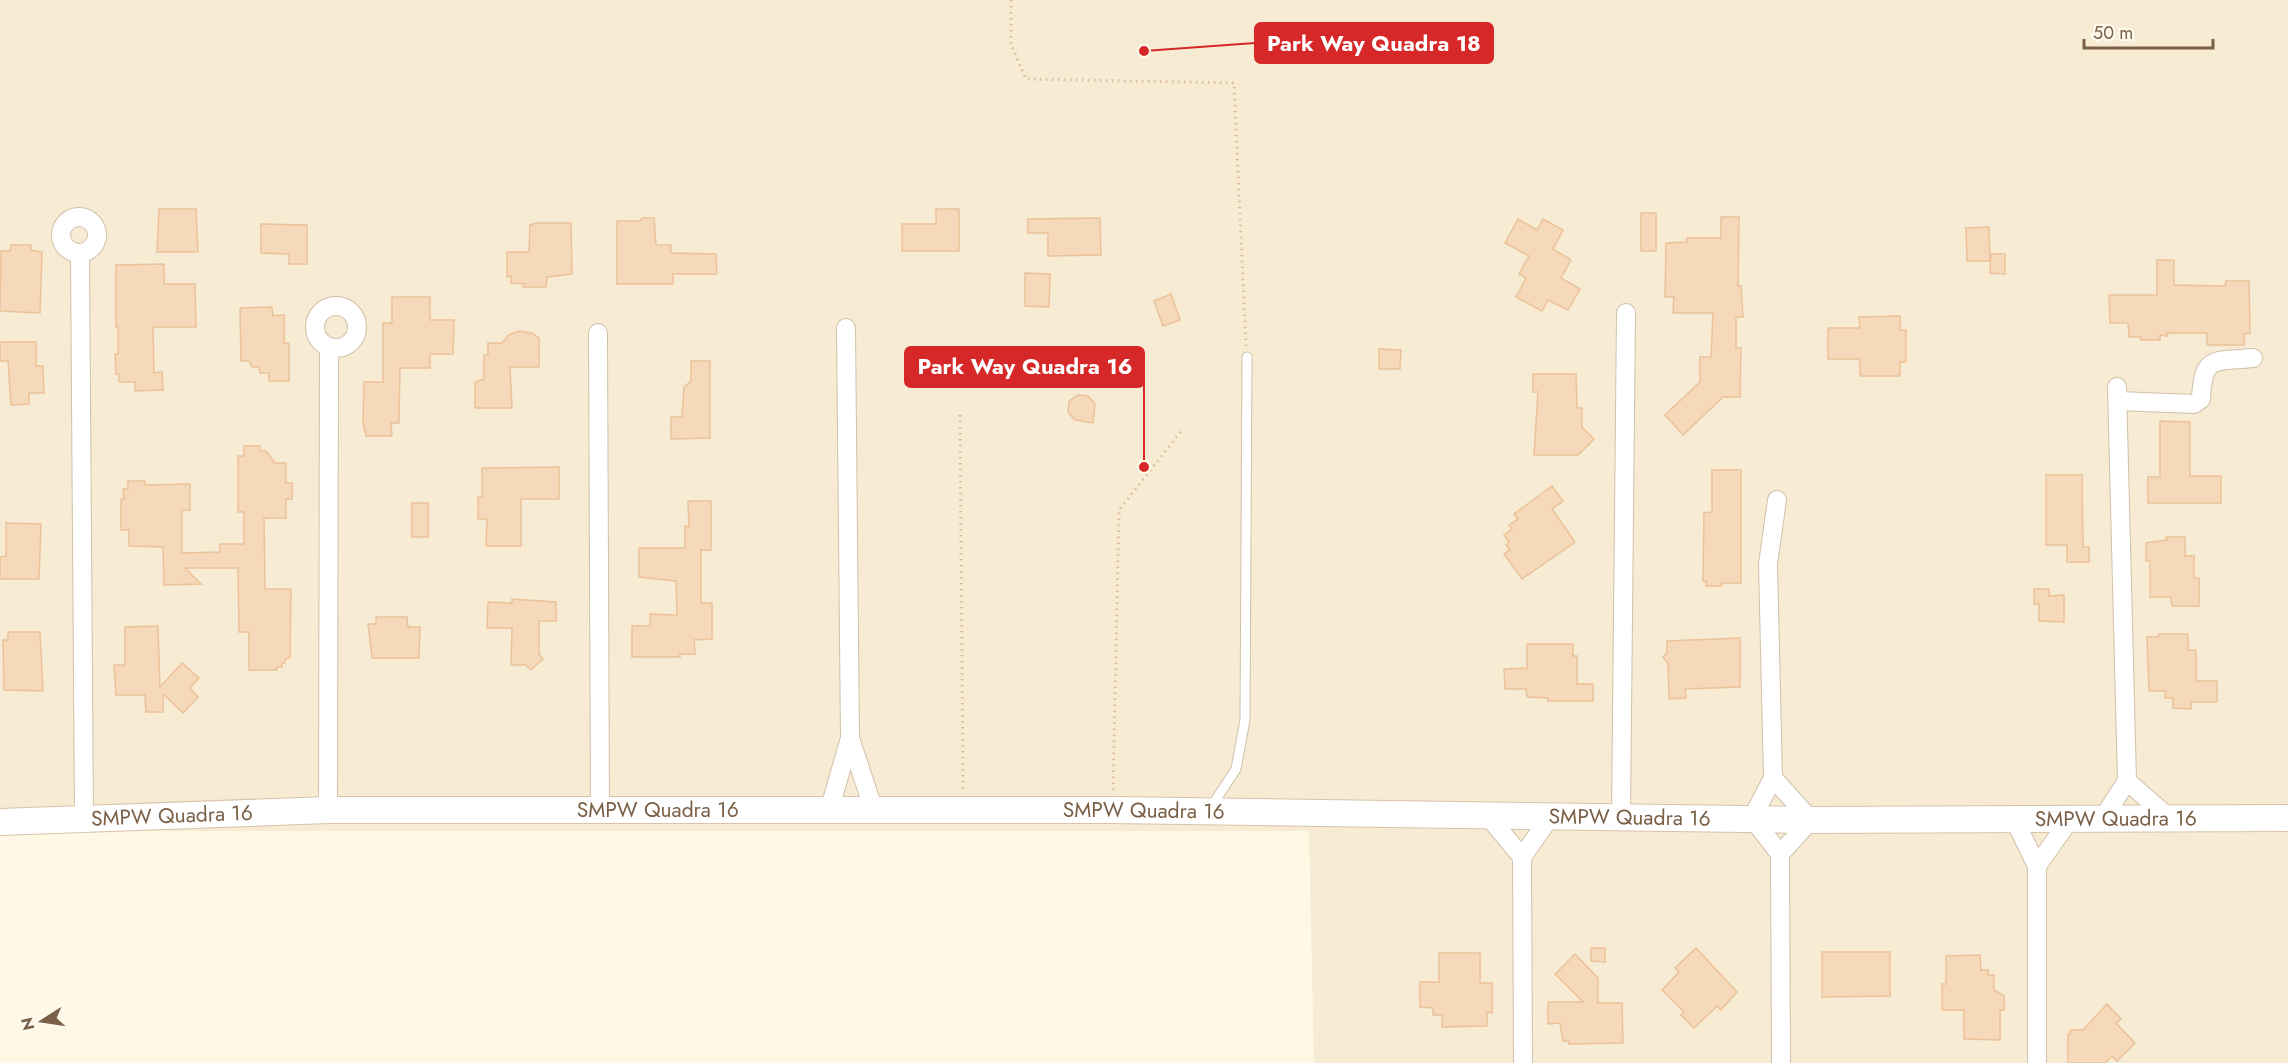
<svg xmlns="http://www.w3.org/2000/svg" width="2288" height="1063" viewBox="0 0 2288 1063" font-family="Jost,sans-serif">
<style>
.residential{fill:#f7ebd3}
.building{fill:#f6d9ba;stroke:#ebc299;stroke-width:1.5}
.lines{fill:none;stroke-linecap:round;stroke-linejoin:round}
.lane-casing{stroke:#d1c0aa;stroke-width:11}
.street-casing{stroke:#d1c0aa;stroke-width:20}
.secondary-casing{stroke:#d7c3a9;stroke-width:28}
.path{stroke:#dcbd9d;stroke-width:3;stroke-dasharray:1.5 4.5;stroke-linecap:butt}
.lane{stroke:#fff;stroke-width:9}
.street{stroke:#fff;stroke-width:18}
.secondary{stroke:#fff;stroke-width:26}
.labels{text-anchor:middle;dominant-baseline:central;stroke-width:4.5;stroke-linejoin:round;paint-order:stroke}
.street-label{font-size:21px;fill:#7a6047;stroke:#fffaee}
.leader{fill:none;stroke:#d62828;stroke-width:2}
.callout-dot{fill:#d62828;stroke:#fffaee;stroke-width:2}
.callout{fill:#d62828;stroke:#d62828;stroke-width:2}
.callout-label{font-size:22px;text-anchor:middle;font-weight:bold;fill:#fff}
</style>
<rect width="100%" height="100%" fill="#fef8e5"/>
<polygon class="residential" points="0,0 2288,0 2288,1063 1314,1063 1309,831 0,831"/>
<g class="building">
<polygon points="159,209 196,209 198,252 157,252"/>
<polygon points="936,209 959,209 959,251 902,251 902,224 936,224"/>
<rect x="1641" y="213" width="15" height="38"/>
<polygon points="1721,217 1739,217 1738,286 1741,286 1743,317 1736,317 1736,348 1741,348 1740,397 1723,397 1683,435 1665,415 1700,382 1700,357 1711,357 1713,313 1673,313 1674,297 1665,297 1666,243 1687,242 1687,238 1721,238"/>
<polygon points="642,218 654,218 656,245 671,245 671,253 716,254 717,274 673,274 673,284 617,284 617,221 640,221"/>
<polygon points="1100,218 1101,255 1048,256 1048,233 1028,233 1028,219"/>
<polygon points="1518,219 1537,230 1543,219 1563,230 1553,249 1571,260 1561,278 1580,289 1568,310 1548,300 1542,311 1516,297 1526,278 1519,274 1529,256 1505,243"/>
<polygon points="536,223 571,223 572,274 547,277 546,287 523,287 525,284 511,283 511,276 507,277 507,252 529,252 530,225"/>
<polygon points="261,224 307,225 307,264 289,264 289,254 261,253"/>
<polygon points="1989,227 1990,261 1967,261 1966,228"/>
<polygon points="11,245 31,245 31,250 42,252 40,313 0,311 1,251 10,251"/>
<polygon points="1991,254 2005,254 2005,274 1990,273"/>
<polygon points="2157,260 2174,260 2174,285 2225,286 2226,281 2249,281 2250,333 2244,334 2244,345 2207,345 2207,333 2167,333 2168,336 2160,335 2160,340 2141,340 2141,337 2129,337 2128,323 2110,323 2109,295 2157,295"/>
<polygon points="164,264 164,284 195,284 196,327 153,327 154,373 162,372 163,390 135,391 135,382 119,382 119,374 116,374 115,354 118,354 118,327 116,327 116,265"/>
<polygon points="1025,273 1050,274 1049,307 1025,306"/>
<polygon points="1171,294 1180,320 1163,326 1154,301"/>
<polygon points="392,297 430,297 430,320 454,320 453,354 430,354 430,368 400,368 399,423 391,423 392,436 366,436 363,423 364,382 383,382 383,323 392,323"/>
<polygon points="272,307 273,316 284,315 284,343 289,343 289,381 269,381 269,373 260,373 259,367 252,367 249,361 241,361 240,308"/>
<polygon points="1900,316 1900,330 1906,330 1906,362 1900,362 1900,376 1860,376 1860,359 1828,359 1828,328 1860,328 1859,317"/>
<polygon points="519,331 532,333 539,338 539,367 510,367 512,408 475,408 475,382 484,379 484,355 488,355 488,343 502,343 509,335"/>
<polygon points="0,342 36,342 36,366 43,366 44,393 29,393 29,404 11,405 8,361 0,361"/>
<polygon points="1379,349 1401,350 1400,369 1379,369"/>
<polygon points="691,361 710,361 710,438 671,439 671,417 682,417 684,387 691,381"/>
<polygon points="1533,374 1576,374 1577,408 1582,408 1582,427 1594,439 1578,455 1534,455 1538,392 1533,392"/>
<polygon points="1078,395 1088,396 1095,404 1093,423 1075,420 1068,412 1069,401"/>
<polygon points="2160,421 2190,422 2190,476 2221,476 2221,503 2148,503 2148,477 2160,477"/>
<polygon points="244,446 260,446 260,451 266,451 275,463 286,463 286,483 292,483 292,499 286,499 286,518 264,518 265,589 291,589 290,658 285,659 285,663 282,663 282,667 277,667 277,670 249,670 249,632 239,632 238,568 185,568 201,584 164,585 163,547 129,546 129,530 121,530 121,499 124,499 123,489 128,489 128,481 145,481 145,485 190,484 190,510 182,510 182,553 220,552 220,544 244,544 244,512 238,512 238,456 244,456"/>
<polygon points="559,467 559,499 521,499 521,546 486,546 487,519 478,519 478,497 482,497 482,468"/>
<polygon points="1712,470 1741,470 1741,583 1722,583 1722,586 1706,586 1706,581 1703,581 1704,513 1712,512"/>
<polygon points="2046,475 2082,475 2083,547 2089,547 2089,562 2067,562 2067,545 2046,545"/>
<polygon points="1552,486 1563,501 1552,509 1575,542 1522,579 1504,554 1510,550 1506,545 1509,542 1504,535 1512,529 1509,525 1518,519 1514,514"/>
<polygon points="688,501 711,501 711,550 701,550 701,603 712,603 712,639 694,640 695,654 680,654 680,657 632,657 632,626 650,626 650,614 677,615 676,581 639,577 639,548 685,548 685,526 689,527"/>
<rect x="412" y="503" width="16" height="34"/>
<polygon points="6,523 41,524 39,579 0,579 0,557 6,556"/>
<polygon points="2166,537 2185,537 2185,556 2194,556 2194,578 2199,578 2199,606 2172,606 2171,597 2150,597 2150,560 2146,561 2146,543 2167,540"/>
<polygon points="2034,589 2049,589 2049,596 2064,595 2064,622 2039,621 2039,604 2034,604"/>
<polygon points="512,599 556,602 556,621 539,621 539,654 543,659 531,670 526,665 511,665 512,628 487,628 488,602 512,603"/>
<polygon points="376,617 407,617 408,627 420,627 419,658 372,658 368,624 376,624"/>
<polygon points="158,626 160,687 182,663 199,678 190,688 198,697 183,713 163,694 163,712 146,712 145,695 116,695 114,665 125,665 125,627"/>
<polygon points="8,632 40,632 43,691 4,690 3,640 8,640"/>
<polygon points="2159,634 2188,634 2188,650 2196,650 2196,681 2217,681 2217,702 2191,702 2191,709 2173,708 2173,698 2165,698 2165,691 2149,691 2147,637 2158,637"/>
<polygon points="1740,638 1740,687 1685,689 1686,698 1669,699 1668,663 1663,657 1667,653 1667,641"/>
<polygon points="1527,644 1573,644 1573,656 1577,656 1577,684 1593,684 1593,701 1548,701 1548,698 1527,697 1526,689 1505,689 1504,669 1527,668"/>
<polygon points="1591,948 1605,948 1605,962 1591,961"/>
<polygon points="1696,948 1737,992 1721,1010 1717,1006 1694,1028 1681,1015 1684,1012 1662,990 1679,972 1675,968"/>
<polygon points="1822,952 1890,952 1890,996 1822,997"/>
<polygon points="1439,953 1480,953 1480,983 1492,983 1492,1013 1487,1012 1487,1026 1442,1027 1442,1015 1433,1015 1433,1008 1420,1007 1420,982 1439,982"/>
<polygon points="1575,954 1598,978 1598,1003 1622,1003 1623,1043 1569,1044 1569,1041 1563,1041 1560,1023 1548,1024 1548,1002 1583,1002 1555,974"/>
<polygon points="1980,955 1981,970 1988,970 1988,975 1994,975 1994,990 2004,996 2004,1010 2000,1010 2000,1040 1964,1039 1964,1010 1942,1010 1942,984 1946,984 1946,956"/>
<polygon points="2107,1004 2121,1019 2116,1023 2135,1043 2117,1061 2112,1056 2105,1063 2068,1063 2068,1034 2070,1034 2070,1030 2083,1030"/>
</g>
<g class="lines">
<defs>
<polyline id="lane" points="1211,807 1236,769 1245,720 1247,357"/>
<g id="street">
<circle cx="79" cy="235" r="18"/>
<polyline points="80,255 84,820"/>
<circle cx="336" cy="327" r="21"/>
<polyline points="598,333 600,810"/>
<path d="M2118 401 2194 404 2201 399C2203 354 2214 362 2253 358"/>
<polyline points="1777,500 1768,564 1773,778 1752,818 1780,854 1781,1063"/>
<polyline points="850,738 874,811"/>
<polyline points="1773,778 1811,820 1780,854"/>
<polyline points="2127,781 2168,817"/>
<polyline points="328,810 329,347"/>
<polyline points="829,811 850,738 846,328"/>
<polyline points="1487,815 1522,857"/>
<polyline points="1621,817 1626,313"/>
<polyline points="2103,818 2127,781 2117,387"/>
<polyline points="2014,819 2037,866 2037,1063"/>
<polyline points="2037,866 2070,819"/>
<polyline points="1523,1063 1522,857 1551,816"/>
</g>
<g id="secondary">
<path id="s1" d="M0 822 328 810H1112L1811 820 2288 818"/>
</g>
</defs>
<use href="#lane" class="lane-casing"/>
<use href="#street" class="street-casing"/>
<use href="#secondary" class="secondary-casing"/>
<g class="path">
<polyline points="1011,0 1011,44 1026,79 1234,83 1246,346"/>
<polyline points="960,415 963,790"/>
<polyline points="1113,790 1119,510 1182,430"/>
</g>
<use href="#lane" class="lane"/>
<use href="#street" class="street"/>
<use href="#secondary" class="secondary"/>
</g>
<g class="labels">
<g class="street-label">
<text stroke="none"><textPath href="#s1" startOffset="658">SMPW Quadra 16</textPath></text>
<text stroke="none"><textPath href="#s1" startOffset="1144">SMPW Quadra 16</textPath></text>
<text stroke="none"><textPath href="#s1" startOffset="172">SMPW Quadra 16</textPath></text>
<text stroke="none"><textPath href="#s1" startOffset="1630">SMPW Quadra 16</textPath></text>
<text stroke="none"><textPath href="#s1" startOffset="2116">SMPW Quadra 16</textPath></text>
</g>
</g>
<path class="leader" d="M1144 51L1255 43M1144 467L1144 367"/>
<g class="callout-dot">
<circle cx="1144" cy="51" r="6"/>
<circle cx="1144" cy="467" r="6"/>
</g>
<g class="callout">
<rect x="1255" y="23" width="238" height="40" rx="6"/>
<rect x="905" y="347" width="239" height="40" rx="6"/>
</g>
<g class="callout-label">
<text x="1374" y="51">Park Way Quadra 18</text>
<text x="1025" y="374">Park Way Quadra 16</text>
</g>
<g transform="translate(42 1021) rotate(258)" stroke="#fffaee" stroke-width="4.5" paint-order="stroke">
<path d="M0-4.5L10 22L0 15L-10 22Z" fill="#7a6047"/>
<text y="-9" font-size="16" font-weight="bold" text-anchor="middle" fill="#7a6047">N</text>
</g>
<path d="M2084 39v9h129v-9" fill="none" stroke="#7a6047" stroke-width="3"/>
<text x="2093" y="39" font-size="18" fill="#7a6047" stroke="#fffaee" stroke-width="4.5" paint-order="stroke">50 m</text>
</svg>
